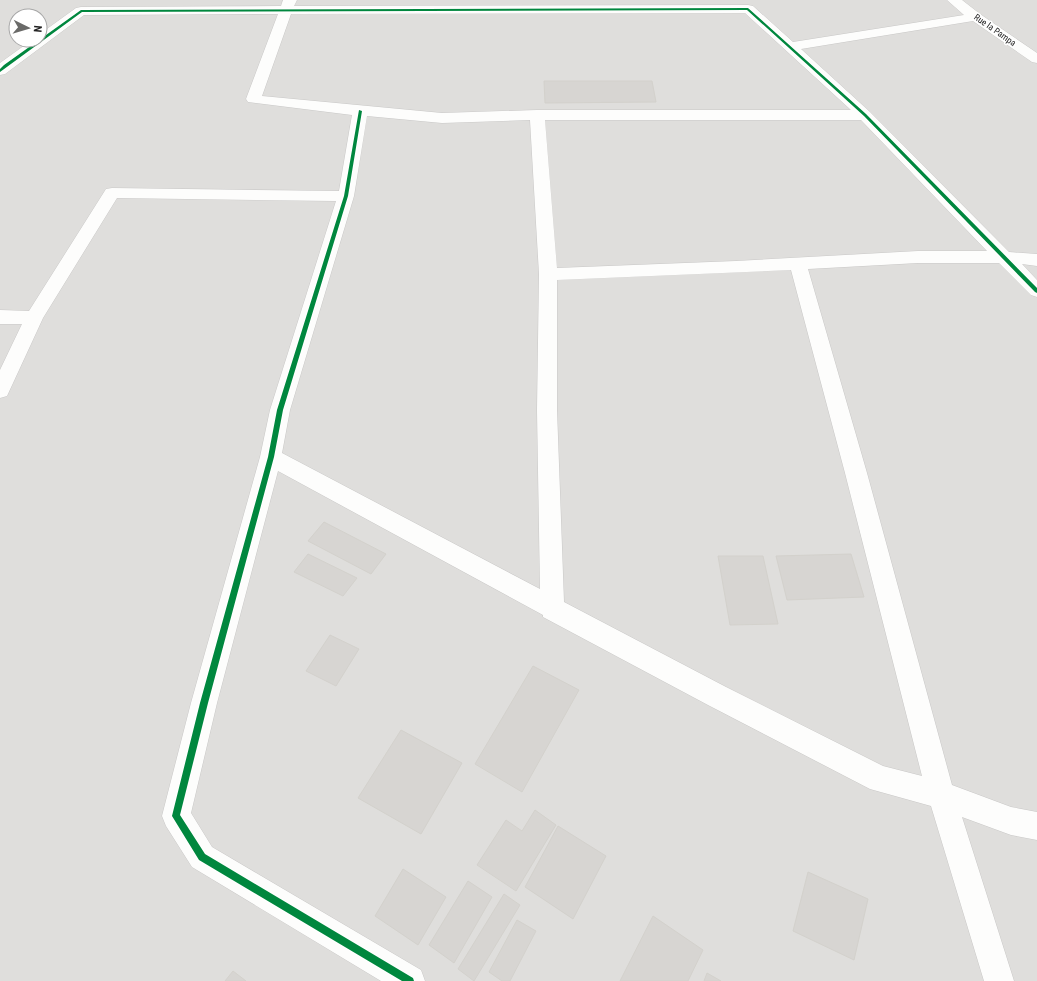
<svg xmlns="http://www.w3.org/2000/svg" width="1037" height="981" viewBox="0 0 1037 981" font-family="'Roboto Condensed',sans-serif">
<style>
.residential{fill:#dfdedc;fill-rule:evenodd}
.building{fill:#d7d5d2;stroke:#d3d1cc}
.lines{fill:none;stroke-linecap:round;stroke-linejoin:round}
.minor-casing{stroke:#c9c8c7;stroke-width:1}
.minor{fill:#fdfdfc;fill-rule:evenodd}
.cycleway-casing{stroke:#fff;stroke-width:2}
.cycleway{fill:#00873e;fill-rule:evenodd}
.labels{text-anchor:middle;dominant-baseline:central;stroke-width:3;stroke-linejoin:round;paint-order:stroke}
.far-street-label{font-size:9px;fill:#222;stroke:#fff}
</style>
<rect width="100%" height="100%" fill="#f0efeb"/>
<path class="residential" d="M0 0H1037V981H0ZM16 16H40V40H16Z"/>
<g class="building">
<polygon points="544,81 652,81 656,102 545,103"/>
<polygon points="324,522 386,554 371,574 308,541"/>
<polygon points="308,554 357,578 343,596 294,572"/>
<polygon points="851,554 864,597 787,600 776,556"/>
<polygon points="718,556 763,556 778,624 730,625"/>
<polygon points="330,635 359,649 336,686 306,671"/>
<polygon points="533,666 579,690 522,792 475,764"/>
<polygon points="401,730 462,763 421,834 358,798"/>
<polygon points="535,810 556,825 516,891 477,865 506,820 522,831"/>
<polygon points="558,826 606,856 573,919 525,887"/>
<polygon points="403,869 446,897 418,945 375,916"/>
<polygon points="808,872 868,899 854,960 793,931"/>
<polygon points="468,881 492,897 454,963 429,945"/>
<polygon points="504,894 520,905 474,981 458,969"/>
<polygon points="653,916 703,950 688,981 620,981"/>
<polygon points="517,920 536,931 510,981 502,981 489,972"/>
<polygon points="233,971 246,981 225,981"/>
<polygon points="707,973 721,981 704,981"/>
</g>
<g class="lines">
<defs>
<path id="minor" d="M283 0H297L294 6 748 5 753 6 793 42 964 15 947 0H962L980 14 1037 53V63L1032 62 973 21 801 49 870 112 1009 252 1037 254V266L1022 264 1037 280V297L1031 295 999 263H918L808 269 867 473 952 785 1011 807 1037 812V840L1011 835 962 817 1014 981H984L931 806 870 789 708 705 543 617V615L278 471 217 703 191 813 212 847 421 970 425 981H381L192 867 166 826 162 816 191 703 260 457 270 410 336 201 117 198 43 318 7 396 0 398V370L22 324H0V310L29 311 106 189 112 188 339 191 352 115 248 102 246 99 278 14 84 15 5 74 0 75V63L32 40H40V34L76 8 81 7 281 6ZM745 13 851 110H537L442 113 262 96 291 14ZM367 116 442 123 530 120 539 274 537 410 540 589 282 453 290 410 354 196ZM545 120H861L987 251H918L736 261 557 268ZM791 270 845 473 922 776 883 766 726 687 564 602 557 410V280Z"/>
</defs>
<use href="#minor" class="minor-casing"/>
<use href="#minor" class="minor"/>
<defs>
<g id="cycleway">
<polygon points="748,8 866,114 1037,288 1037,293 1035,292 864,116 747,10 82,12 0,72 0,69 4,65 81,10"/>
<polygon points="359,110 362,111 348,196 283,410 274,457 208,703 180,815 205,854 413,978 414,981 402,981 199,860 172,816 200,703 268,457 277,410 344,196"/>
</g>
</defs>
<use href="#cycleway" class="cycleway-casing"/>
<use href="#cycleway" class="cycleway"/>
</g>
<g class="labels">
<g class="far-street-label">
<text transform="translate(995 30) rotate(35)">Rue la Pampa</text>
</g>
</g>
<g transform="translate(28 28) rotate(95)"><circle r="19" fill="#ffffff" stroke="#a7a7a7"/>
<path d="M0-3L7 15L0 10L-7 15Z" fill="#6a6a68"/>
<text y="-6" font-size="11" font-weight="bold" text-anchor="middle" fill="#222222">N</text>
</g>
</svg>
